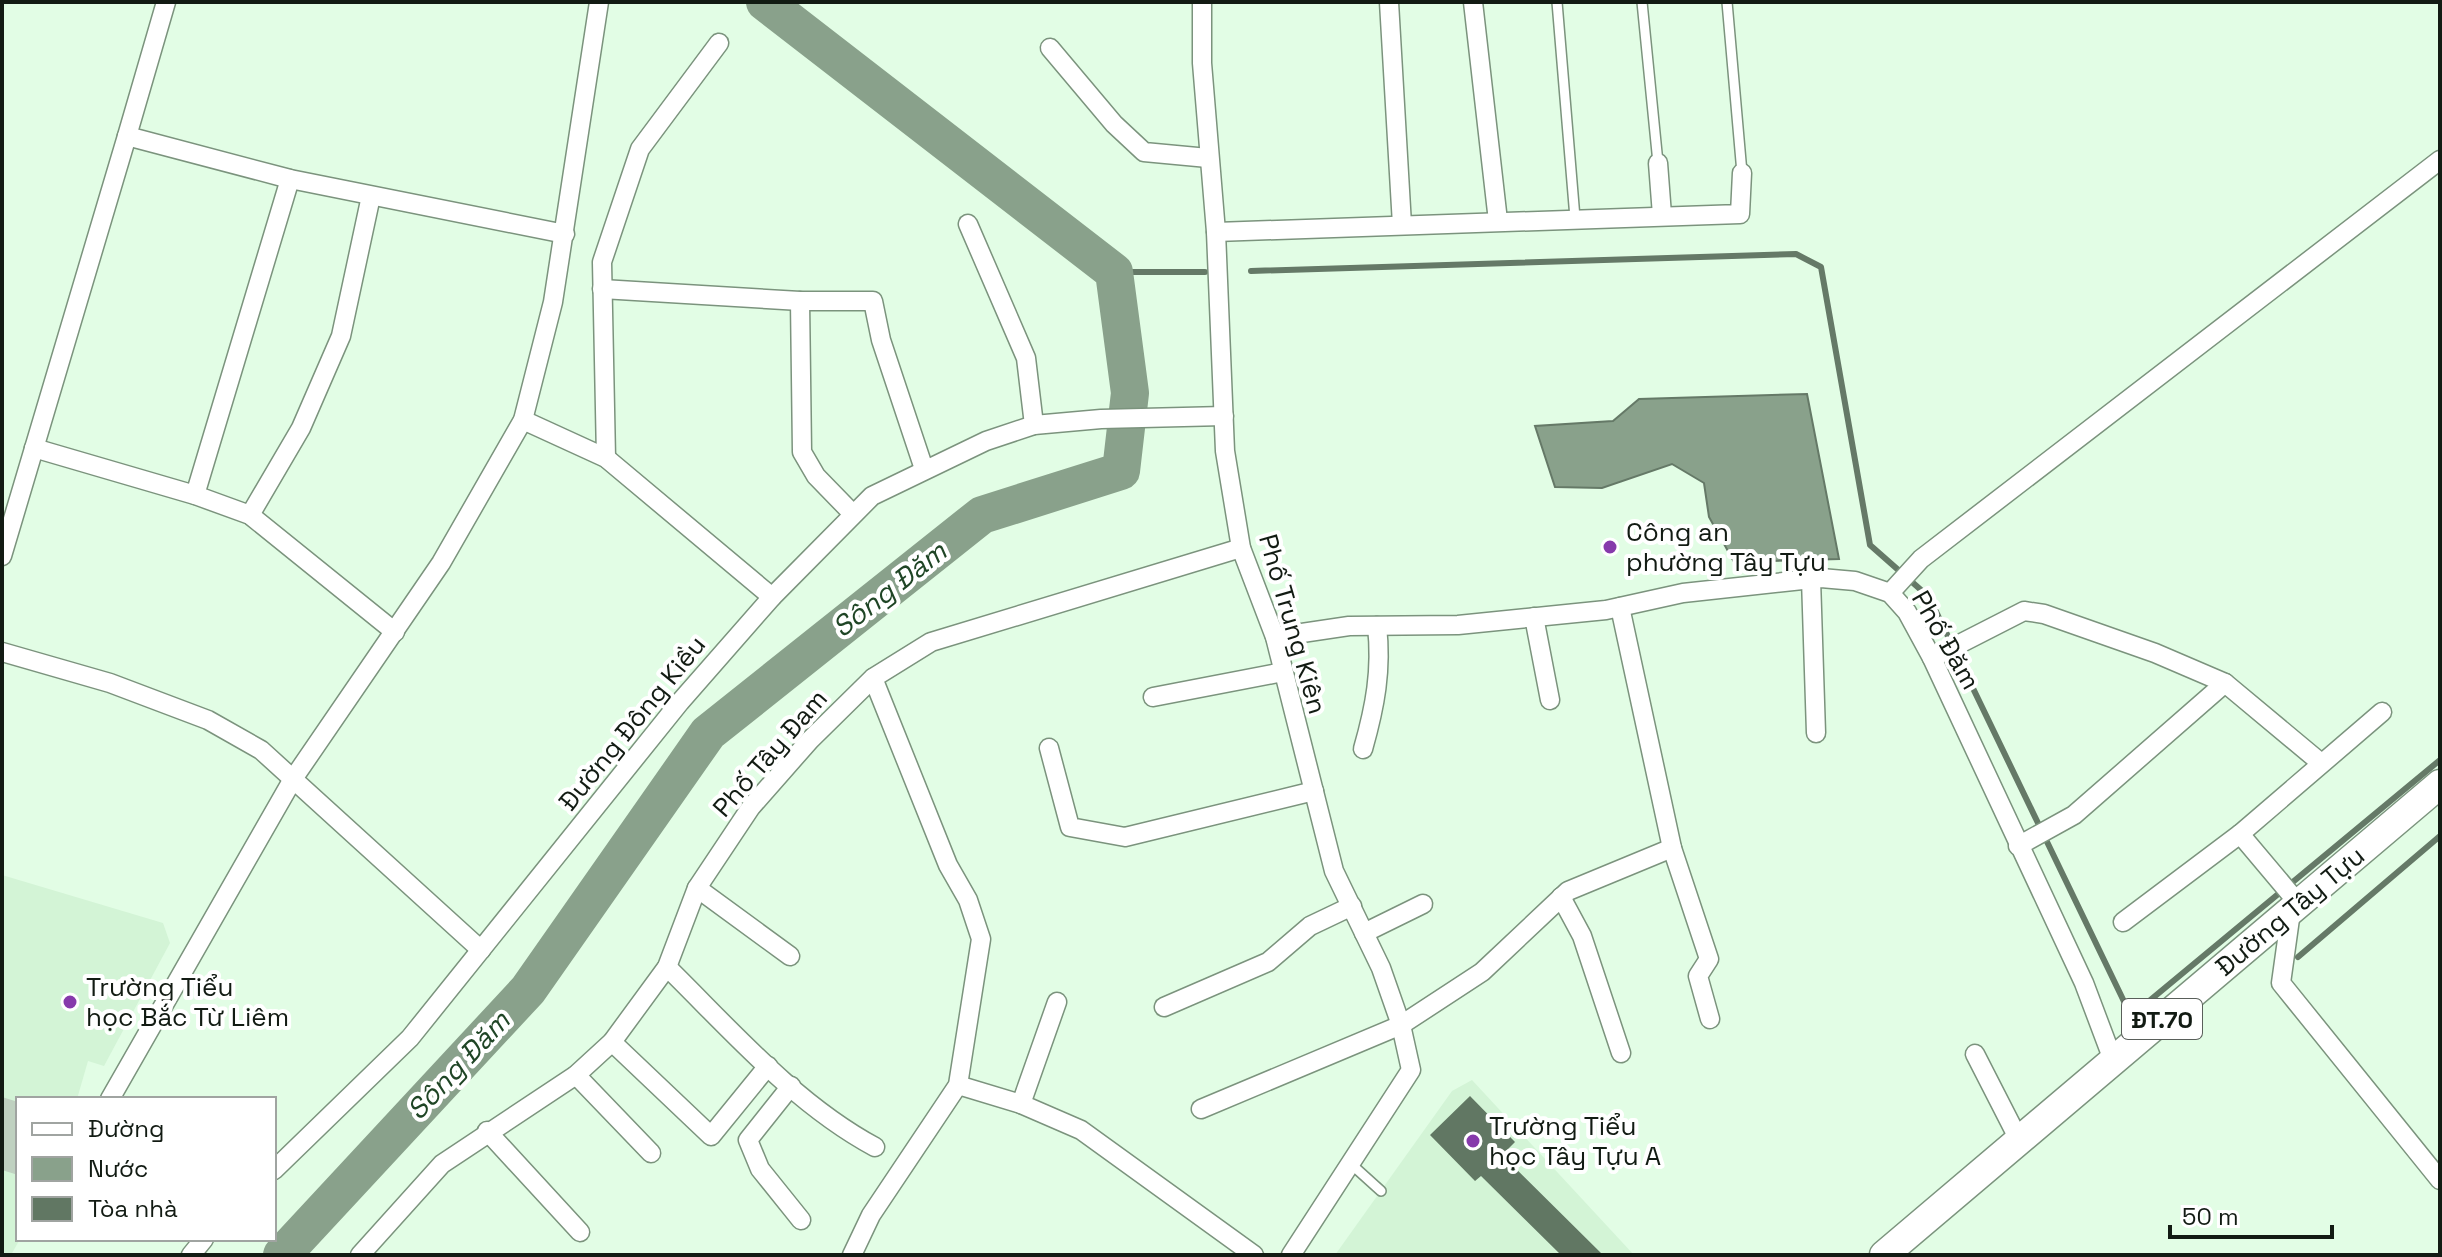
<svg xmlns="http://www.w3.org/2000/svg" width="2442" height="1257" viewBox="0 0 2442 1257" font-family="'Space Grotesk',sans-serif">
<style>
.built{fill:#d3f4d6}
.green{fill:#bfd1c0}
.water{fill:#89a18b;stroke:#657967;stroke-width:2}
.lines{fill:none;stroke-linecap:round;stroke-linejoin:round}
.stream{stroke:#657967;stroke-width:6}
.river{stroke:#89a18b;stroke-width:38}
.building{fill:#617763}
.lane-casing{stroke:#7b937d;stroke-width:12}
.street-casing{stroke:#7b937d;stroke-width:21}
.primary-casing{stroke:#7b937d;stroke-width:31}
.lane{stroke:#fff;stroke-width:9}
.street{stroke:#fff;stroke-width:18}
.primary{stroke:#fff;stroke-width:28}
.poi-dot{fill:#863aab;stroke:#fff;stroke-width:3}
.labels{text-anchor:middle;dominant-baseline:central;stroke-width:8;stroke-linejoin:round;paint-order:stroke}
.shield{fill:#fff;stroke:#595f5a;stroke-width:2}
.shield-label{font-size:24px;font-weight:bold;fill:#121b13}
.poi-label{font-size:26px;fill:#121b13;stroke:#fff;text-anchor:start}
.street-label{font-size:26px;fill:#121b13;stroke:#fff}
.water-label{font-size:28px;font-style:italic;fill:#1f4525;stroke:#fff}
</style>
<rect width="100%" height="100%" fill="#e2fde5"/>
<g class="built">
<polygon points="2,875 163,923 170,943 104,1066 88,1061 77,1099 18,1099 20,1239 11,1255 2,1255"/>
<polygon points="1472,1080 1634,1255 1335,1255 1452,1091"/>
</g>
<polygon class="green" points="2,1097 18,1102 18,1175 2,1170"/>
<polygon class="water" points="1807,394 1839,559 1734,562 1709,517 1704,483 1672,464 1602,488 1555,487 1535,426 1613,421 1639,399"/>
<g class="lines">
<g class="stream">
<polyline points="1251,271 1796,254 1821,267 1870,545 1929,597 2131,1016 2440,760"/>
<polyline points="1114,272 1205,272"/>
<polyline points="2298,957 2440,836"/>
</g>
<polyline class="river" points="282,1255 528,990 708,733 982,515 1121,471 1130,393 1114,272 765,2"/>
</g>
<polygon class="building" points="1470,1096 1515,1142 1502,1155 1603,1255 1561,1255 1481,1176 1475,1181 1430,1135"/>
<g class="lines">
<defs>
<g id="lane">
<polyline points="1557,2 1575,218"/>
<polyline points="1642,2 1658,163"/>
<polyline points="1727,2 1742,173"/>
<polyline points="1350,1163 1381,1191"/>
</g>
<g id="street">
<polyline points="166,2 127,136 290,179 565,234"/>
<polyline points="1202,2 1202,63 1216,232 1225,451 1241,548 1275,637 1334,871 1381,968 1401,1025 1411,1070 1291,1255"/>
<polyline points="1389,2 1402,225"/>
<polyline points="1473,2 1498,221"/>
<polyline points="1050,48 1114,124 1144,152 1208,158"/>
<polyline points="1658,163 1662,215"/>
<polyline points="968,224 1026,358 1034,425"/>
<polyline points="1216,232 1740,214 1742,173"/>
<polyline points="602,289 800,301 873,301 881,340 924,469"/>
<polyline points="800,301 802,452 816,476 852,513"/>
<polyline points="523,420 606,458 772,597"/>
<polyline points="34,448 195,495 250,515 395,632"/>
<polyline points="606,458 602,262 640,149 719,43"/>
<polyline points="195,495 290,179"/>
<polyline points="250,515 301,428 341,336 371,196"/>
<polyline points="2,556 127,136"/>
<polyline points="1811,579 1816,733"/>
<polyline points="1890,593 1921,559 2440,160"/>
<polyline points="1620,607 1672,848 1709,959 1698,976 1710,1019"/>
<polyline points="1534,617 1550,700"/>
<polyline points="1275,637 1349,626 1458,625 1606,610 1683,593 1821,578 1855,581 1890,593 1907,612 1932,658 2084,983 2113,1060"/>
<polyline points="2,652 110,683 208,720 261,750 481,950"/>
<polyline points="1932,658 2024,611 2044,614 2155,653 2225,683 2321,763"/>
<polyline points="1153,697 1283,672"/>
<polyline points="1049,748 1070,827 1125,837 1314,791"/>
<path d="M1363 749C1375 707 1382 670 1377 626"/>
<polyline points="2240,834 2382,712"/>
<polyline points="2018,846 2074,815 2225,683"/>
<polyline points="697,888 790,956"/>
<polyline points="1561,897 1582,936 1621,1053"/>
<polyline points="2123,922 2240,834 2293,897 2281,983 2440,1180"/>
<polyline points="1364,933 1423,904"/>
<path d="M667 967C731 1030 795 1104 875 1147"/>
<polyline points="1164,1007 1268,962 1310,926 1352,906"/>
<polyline points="612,1042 711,1136 768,1066"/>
<polyline points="1975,1054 2019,1140"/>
<polyline points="576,1075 651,1153"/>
<polyline points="958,1085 1021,1104 1081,1130 1254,1255"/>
<polyline points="791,1086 748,1140 760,1169 801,1220"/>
<polyline points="110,1099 293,779 441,563 523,420 553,302 599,2"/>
<polyline points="1021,1104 1057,1002"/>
<polyline points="1201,1109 1401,1025 1482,972 1568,891 1672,848"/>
<polyline points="487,1131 580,1232"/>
<polyline points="274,1170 410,1038 680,702 772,597 872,496 986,441 1034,425 1101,419 1224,416"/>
<polyline points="191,1255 204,1239"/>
<polyline points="360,1255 442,1164 576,1075 612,1042 667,967 697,888 751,807 810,740 873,678 931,642 1241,548"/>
<polyline points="852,1255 871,1215 958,1085 981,939 968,900 948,865 873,678"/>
</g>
<polyline id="primary" points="1884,1255 2440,784"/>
</defs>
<use href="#lane" class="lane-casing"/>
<use href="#street" class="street-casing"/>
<use href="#primary" class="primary-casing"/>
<use href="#lane" class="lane"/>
<use href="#street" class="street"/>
<use href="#primary" class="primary"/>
</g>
<g class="poi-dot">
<circle cx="1610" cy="547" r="8"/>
<circle cx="70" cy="1002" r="8"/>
<circle cx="1473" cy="1141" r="8"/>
</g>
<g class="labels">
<rect class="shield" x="2122" y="999" width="80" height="40" rx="6"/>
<g class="shield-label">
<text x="2162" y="1019">ĐT.70</text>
</g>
<g class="poi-label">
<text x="1626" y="532">Công an<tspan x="1626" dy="30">phường Tây Tựu</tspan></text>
<text x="86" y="987">Trường Tiểu<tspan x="86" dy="30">học Bắc Từ Liêm</tspan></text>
<text x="1489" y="1126">Trường Tiểu<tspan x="1489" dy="30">học Tây Tựu A</tspan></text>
</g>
<g class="street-label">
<text transform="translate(1293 624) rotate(74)">Phố Trung Kiên</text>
<text transform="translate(1946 640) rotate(60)">Phố Đăm</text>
<text transform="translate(632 723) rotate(-51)">Đường Đông Kiều</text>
<text transform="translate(770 753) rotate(-49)">Phố Tây Đam</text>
<text transform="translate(2290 911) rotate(-40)">Đường Tây Tựu</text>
</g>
<g class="water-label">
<text transform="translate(889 589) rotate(-38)">Sông Đăm</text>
<text transform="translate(458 1065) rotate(-47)">Sông Đăm</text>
</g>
</g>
<rect width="2442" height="1257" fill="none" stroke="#121b13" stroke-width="8"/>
<rect x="16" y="1097" width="260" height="144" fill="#ffffff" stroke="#a0a4a1" stroke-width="2"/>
<rect x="32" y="1123" width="40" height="12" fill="#ffffff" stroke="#a0a4a1" stroke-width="2"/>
<text x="88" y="1137" font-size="24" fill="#121b13">Đường</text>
<rect x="32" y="1157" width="40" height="24" fill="#89a18b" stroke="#a0a4a1" stroke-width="2"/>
<text x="88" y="1177" font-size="24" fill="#121b13">Nước</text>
<rect x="32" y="1197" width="40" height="24" fill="#617763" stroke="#a0a4a1" stroke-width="2"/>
<text x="88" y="1217" font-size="24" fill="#121b13">Tòa nhà</text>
<path d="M2170 1225v12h162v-12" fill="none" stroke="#121b13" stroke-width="4"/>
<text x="2182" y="1225" font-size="24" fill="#121b13" stroke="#ffffff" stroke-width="6" paint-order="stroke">50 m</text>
</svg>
